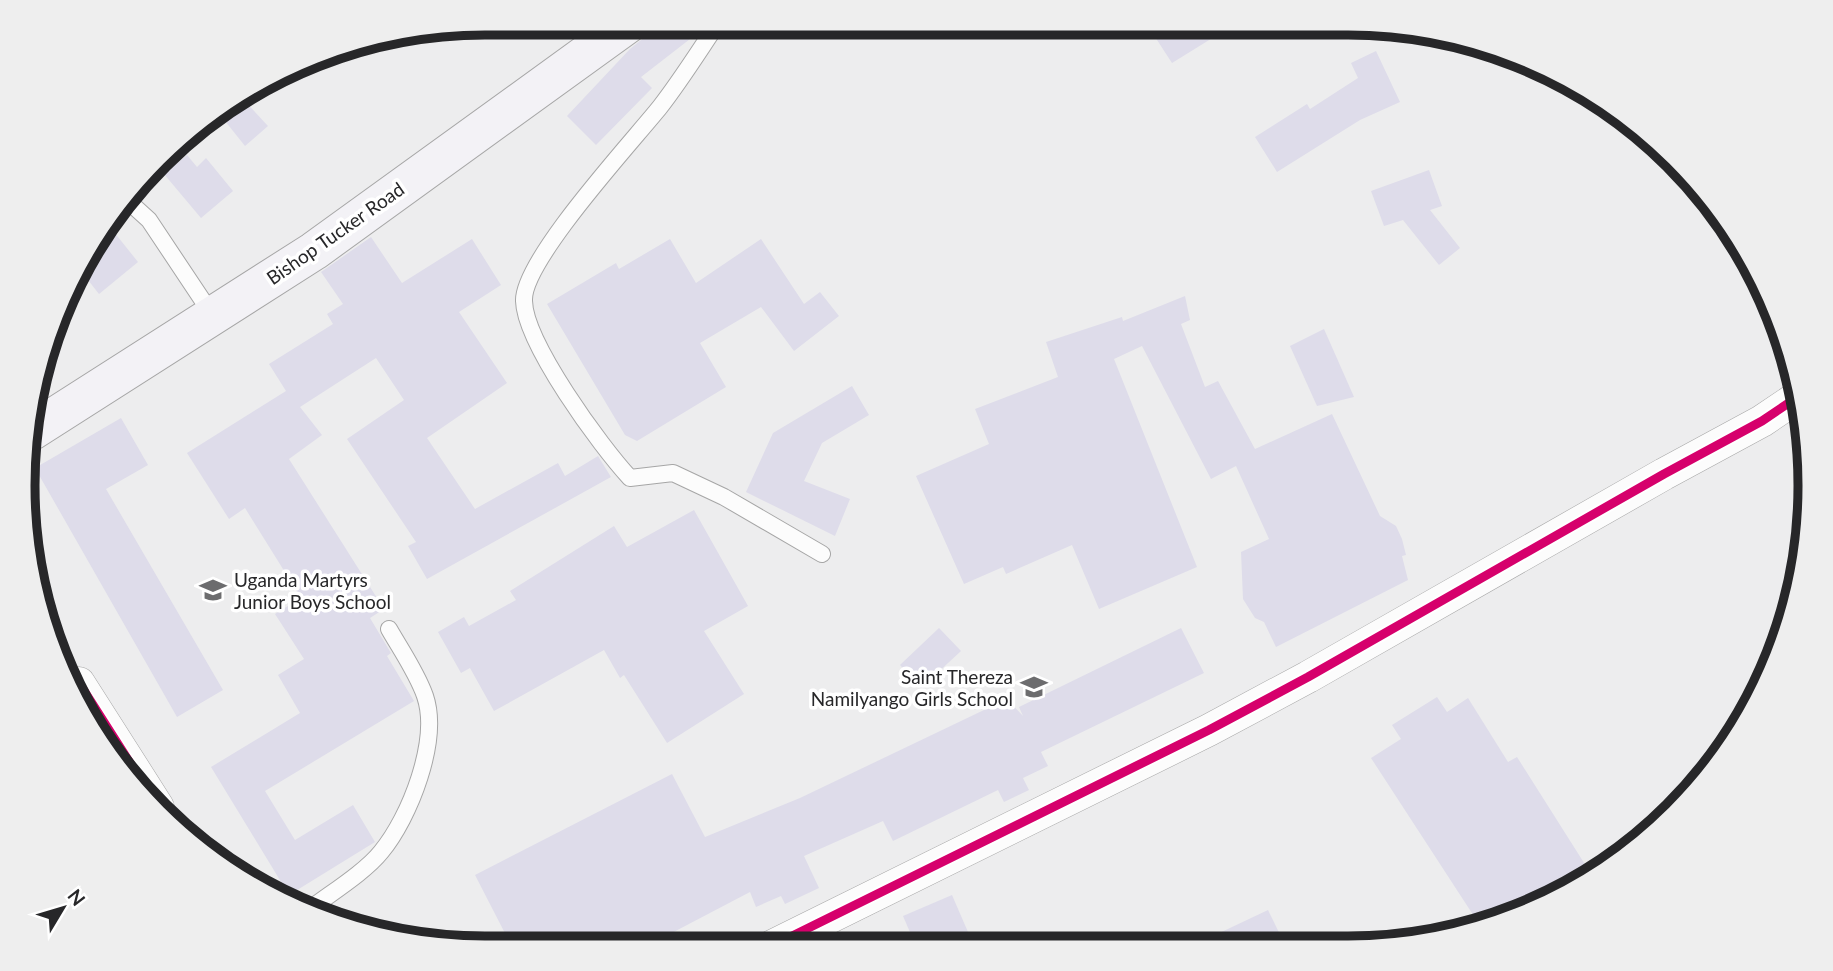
<svg xmlns="http://www.w3.org/2000/svg" width="1833" height="971" viewBox="0 0 1833 971" font-family="Lato,sans-serif">
<style>
.building{fill:#dedcea}
.lines{fill:none;stroke-linecap:round;stroke-linejoin:round}
.service-casing{stroke:#a6a6a6;stroke-width:18}
.minor-casing{stroke:#a6a6a6;stroke-width:33}
.secondary-casing{stroke:#a6a6a6;stroke-width:40}
.service{stroke:#fcfcfc;stroke-width:16}
.minor{stroke:#fcfcfc;stroke-width:32}
.secondary{stroke:#f3f2f6;stroke-width:38}
.cycleway-casing{stroke:#fff;stroke-width:13}
.cycleway{stroke:#d6006c;stroke-width:9}
.labels{text-anchor:middle;dominant-baseline:central;stroke-width:7;stroke-linejoin:round;paint-order:stroke}
.street-label{font-size:19px;fill:#272729;stroke:#fff}
.poi-label{font-size:19px;fill:#272729;stroke:#fff;text-anchor:start}
.rim{fill:none;stroke:#272729;stroke-width:9}
</style>
<rect width="100%" height="100%" fill="#ededee"/>
<g class="building">
<polygon points="662,23 677,23 690,39 641,77 652,88 596,145 567,116 630,49"/>
<polygon points="1146,23 1170,24 1235,24 1172,63"/>
<polygon points="1376,51 1400,102 1360,120 1277,172 1255,137 1307,104 1310,109 1358,78 1351,63"/>
<polygon points="242,98 268,126 245,146 217,111"/>
<polygon points="187,155 197,167 206,158 233,191 201,218 164,174"/>
<polygon points="1429,170 1442,206 1430,210 1460,248 1439,265 1403,220 1384,226 1371,191"/>
<polygon points="106,222 138,262 99,294 81,271"/>
<polygon points="371,237 402,283 472,239 501,285 459,312 507,383 427,438 475,509 558,463 565,476 598,456 611,477 427,579 408,546 416,542 347,439 404,400 376,358 300,407 322,435 289,459 384,609 370,618 391,653 387,656 414,701 265,791 295,840 353,805 375,842 289,895 211,767 300,713 278,675 304,659 275,614 301,598 245,508 229,519 187,453 286,391 269,364 333,324 327,314 343,304 321,272"/>
<polygon points="670,239 696,283 761,239 804,304 820,292 839,316 794,351 761,307 700,343 726,387 637,441 625,435 547,304 616,263 619,269"/>
<polygon points="1185,296 1190,320 1181,324 1205,387 1218,381 1255,449 1332,414 1380,516 1396,526 1402,539 1406,555 1402,556 1408,580 1276,647 1264,622 1255,618 1243,599 1241,552 1269,539 1236,466 1211,479 1142,346 1114,359 1197,567 1099,609 1072,545 1006,574 1003,567 964,584 916,476 989,444 975,409 1058,377 1046,342 1122,317 1123,321"/>
<polygon points="1324,329 1354,397 1317,406 1290,346"/>
<polygon points="852,386 869,415 822,443 804,481 850,499 835,536 746,492 773,433"/>
<polygon points="121,418 148,465 106,489 223,690 177,717 35,468"/>
<polygon points="694,510 748,606 704,631 744,694 667,743 624,675 620,678 604,650 494,711 470,668 461,673 438,632 464,617 469,626 516,600 510,591 614,526 627,547"/>
<polygon points="939,628 961,651 921,688 900,665"/>
<polygon points="1181,628 1204,673 1041,752 1048,766 1023,778 1029,790 1004,802 998,790 893,841 883,821 804,856 819,888 785,904 781,896 756,907 750,892 645,947 512,947 475,875 672,774 705,837 800,798 1007,699 1023,716 1019,707"/>
<polygon points="1437,697 1447,712 1468,698 1508,762 1517,757 1586,866 1577,872 1580,876 1532,906 1497,924 1481,927 1371,758 1401,739 1392,725"/>
<polygon points="952,895 974,946 916,946 903,916"/>
<polygon points="1268,910 1285,945 1194,945"/>
</g>
<g class="lines">
<defs>
<g id="service">
<path d="M718 23C699 51 681 80 660 107 632 142 522 261 524 301 525 343 601 447 630 478L673 473 724 497 822 554"/>
<polyline points="127,200 149,220 213,316"/>
<path d="M310 909C331 893 365 872 381 852 410 817 440 740 425 696 417 673 401 650 389 629"/>
</g>
<g id="minor">
<polyline points="79,683 158,807"/>
<polyline points="772,946 1209,730 1308,677 1664,474 1762,421 1799,396"/>
</g>
<polyline id="secondary" points="32,431 314,251 629,23"/>
</defs>
<use href="#service" class="service-casing"/>
<use href="#minor" class="minor-casing"/>
<use href="#secondary" class="secondary-casing"/>
<use href="#service" class="service"/>
<use href="#minor" class="minor"/>
<use href="#secondary" class="secondary"/>
<defs>
<g id="cycleway">
<polyline points="79,683 158,807"/>
<polyline points="772,946 1209,730 1308,677 1664,474 1762,421 1799,396"/>
</g>
</defs>
<use href="#cycleway" class="cycleway-casing"/>
<use href="#cycleway" class="cycleway"/>
</g>
<defs>
<symbol id="school-bare" viewBox="-9 -9 18 18"><path d="M0-5L7-2L0 1L-7-2ZM-4 1L0 2.5L4 1V4Q0 6-4 4Z" fill="#6c6c6e" stroke="#fff" stroke-width="2.5" paint-order="stroke"/></symbol>
</defs>
<g fill-rule="evenodd">
<use href="#school-bare" x="194" y="571" width="38" height="38"/>
<use href="#school-bare" x="1015" y="668" width="38" height="38"/>
</g>
<g class="labels">
<g class="street-label">
<text transform="translate(335 233) rotate(-35)">Bishop Tucker Road</text>
</g>
<g class="poi-label">
<text x="234" y="579">Uganda Martyrs<tspan x="234" dy="22">Junior Boys School</tspan></text>
<text x="1013" y="676" text-anchor="end">Saint Thereza<tspan x="1013" dy="22">Namilyango Girls School</tspan></text>
</g>
</g>
<path d="M0 0H1833V971H0ZM485 35H1348A450 450 0 0 1 1798 485V486A450 450 0 0 1 1348 936H485A450 450 0 0 1 35 486V485A450 450 0 0 1 485 35Z" fill="#eee" fill-rule="evenodd"/>
<path class="rim" d="M485 35H1348A450 450 0 0 1 1798 485V486A450 450 0 0 1 1348 936H485A450 450 0 0 1 35 486V485A450 450 0 0 1 485 35Z"/>
<g transform="translate(63 908) rotate(52)" stroke="#ffffff" stroke-width="5" paint-order="stroke">
<path d="M0-5L12 26L0 18L-12 26Z" fill="#272729"/>
<text y="-10" font-size="19" font-weight="bold" text-anchor="middle" fill="#272729">N</text>
</g>
</svg>
